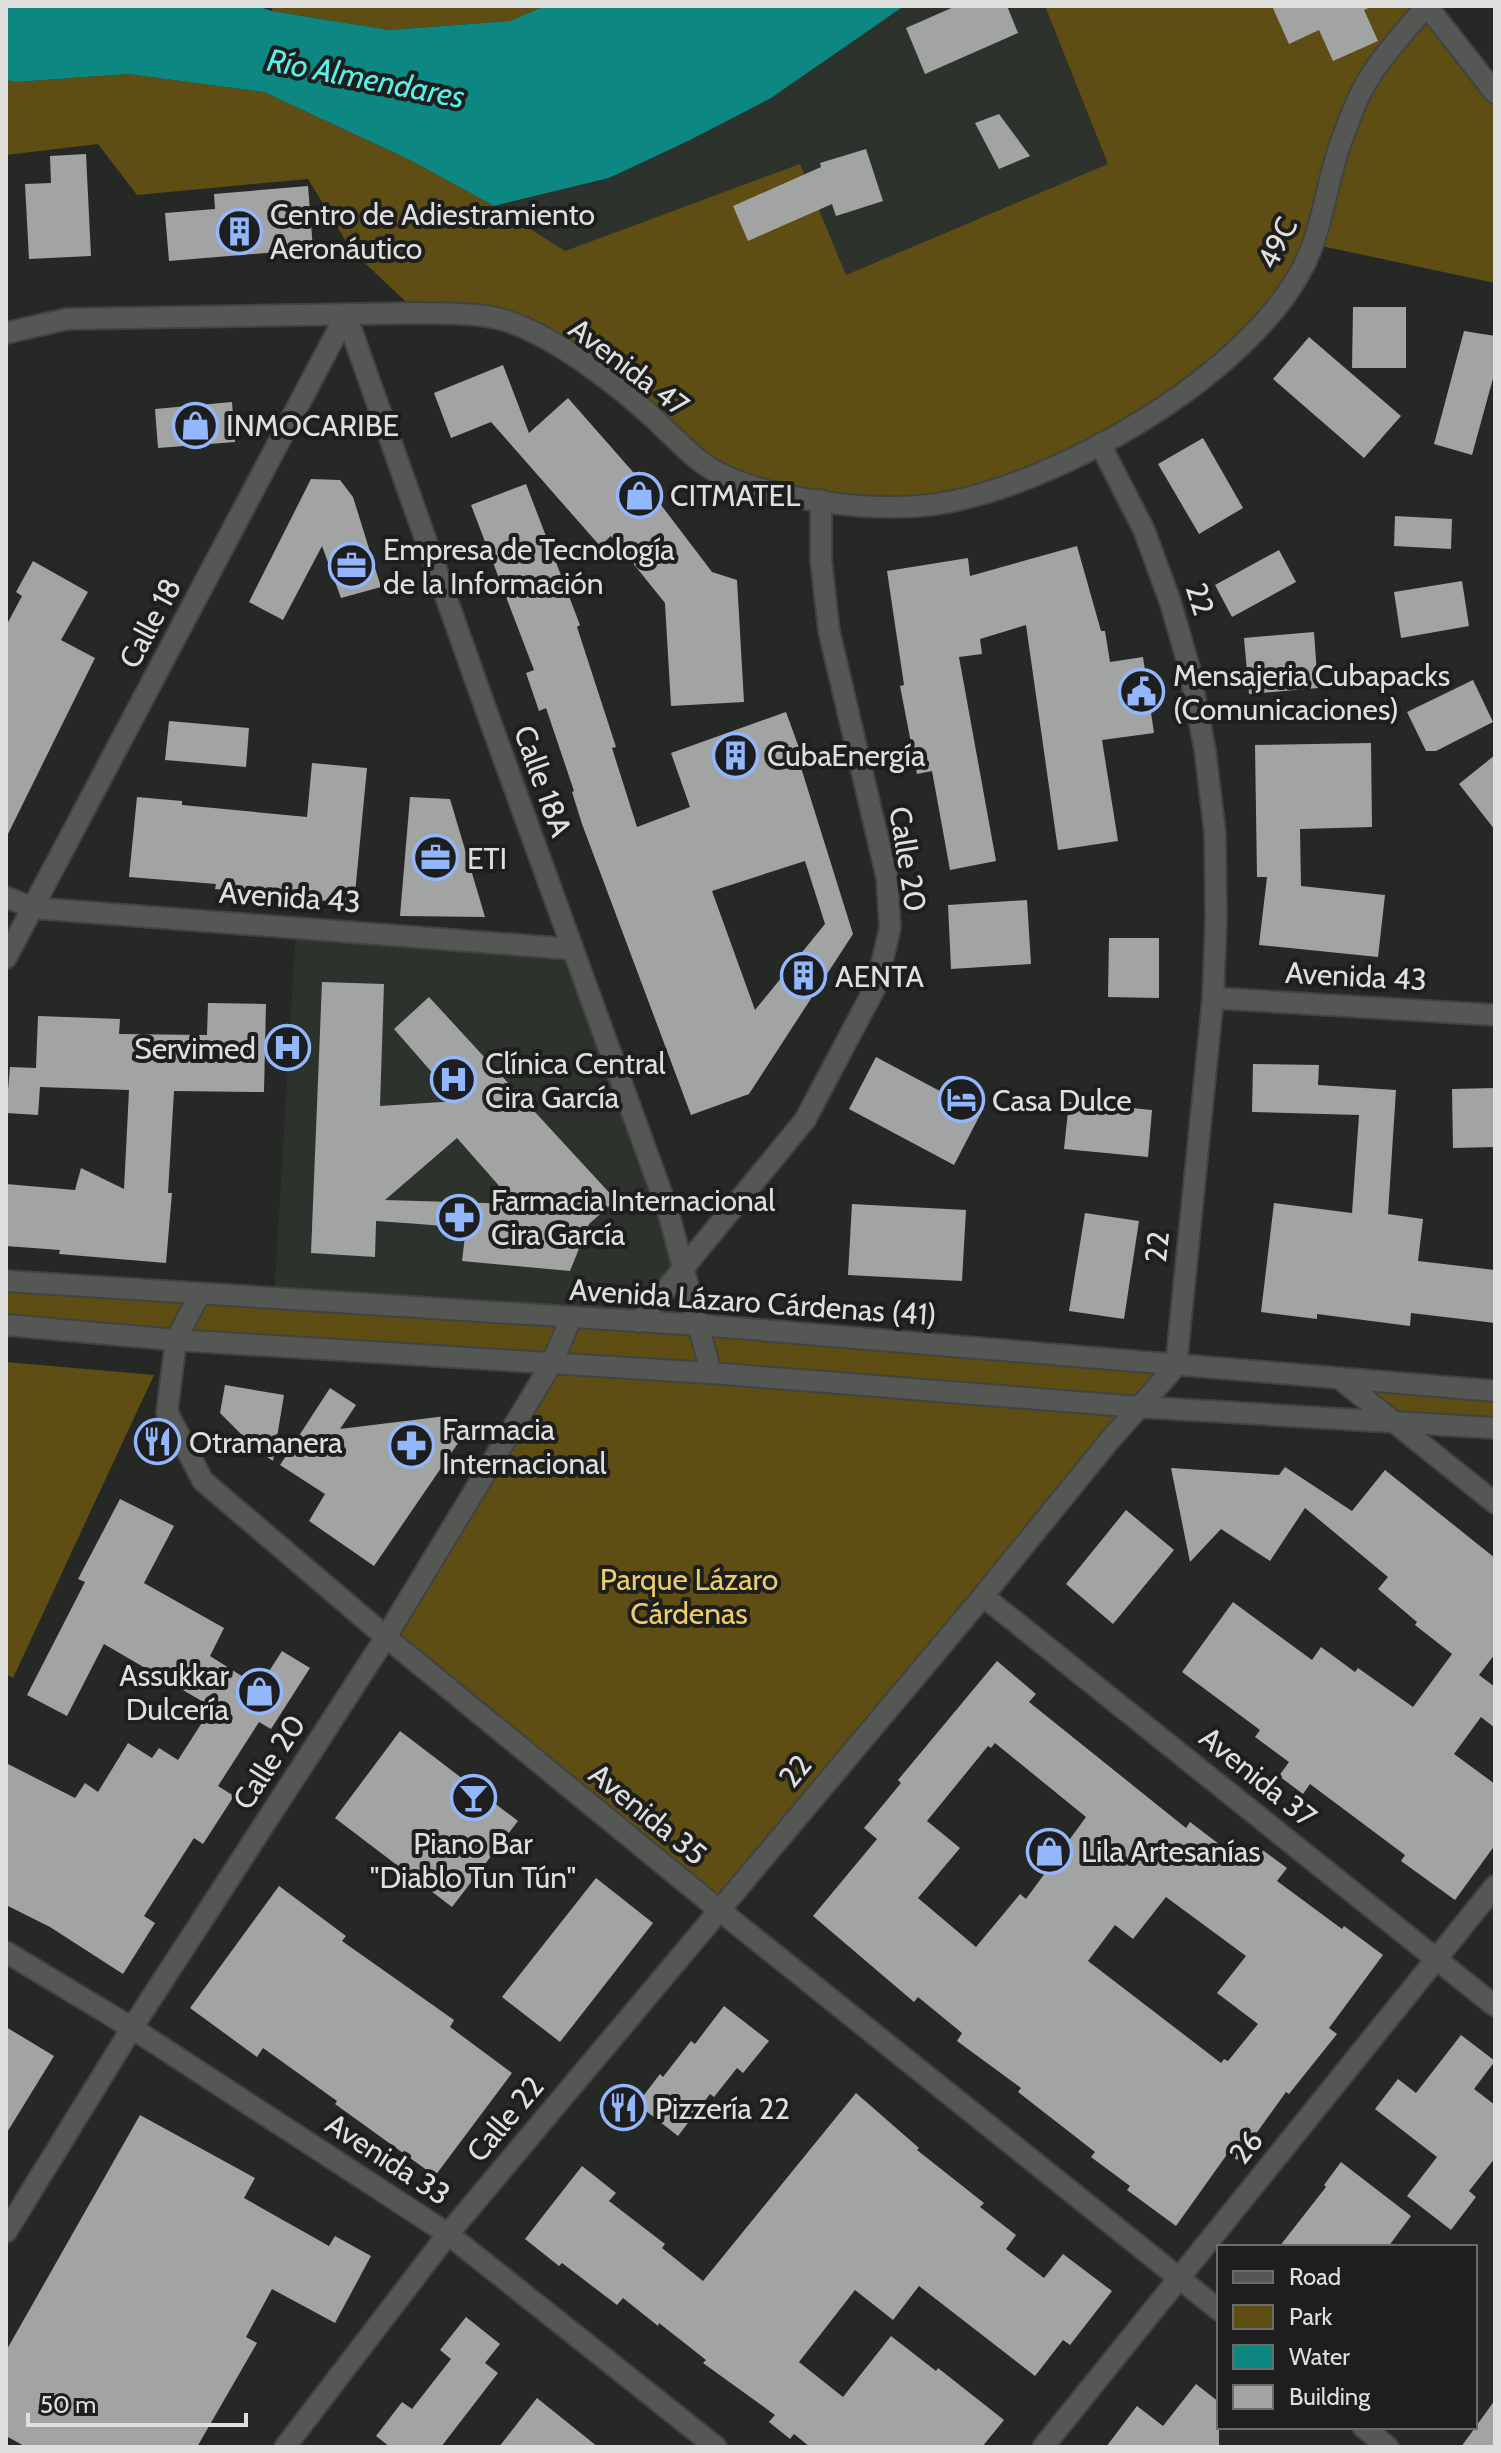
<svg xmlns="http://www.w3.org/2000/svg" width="1501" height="2453" viewBox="0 0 1501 2453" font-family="Cabin,sans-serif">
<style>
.built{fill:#2d332c}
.green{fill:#5f4e13}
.water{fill:#0c8782}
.building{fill:#a1a4a3;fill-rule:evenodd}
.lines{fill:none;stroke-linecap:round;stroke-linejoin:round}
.street-casing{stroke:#414341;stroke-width:24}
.secondary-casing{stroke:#414341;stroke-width:24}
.street{stroke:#555755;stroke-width:20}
.secondary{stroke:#555755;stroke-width:20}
.labels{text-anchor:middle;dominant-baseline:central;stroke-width:8;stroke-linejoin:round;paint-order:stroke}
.poi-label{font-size:30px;fill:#dfe0de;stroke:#1d1e1d;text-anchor:start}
.street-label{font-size:30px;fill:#dfe0de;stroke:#1d1e1d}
.park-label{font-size:30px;fill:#edcd68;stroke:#1d1e1d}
.water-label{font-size:32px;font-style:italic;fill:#5befe6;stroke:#1d1e1d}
</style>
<rect width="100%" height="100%" fill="#262826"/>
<g class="built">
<polygon points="904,6 1045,6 1108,164 846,275 800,164 565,251 494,206 608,179 771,98"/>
<polygon points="296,928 572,949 685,1268 639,1322 274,1300"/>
</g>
<g class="green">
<polygon points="273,6 545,6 510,21 389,30 272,11"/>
<polygon points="1045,6 1427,6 1495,93 1495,283 1312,244 1279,304 1124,430 938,504 750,486 647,412 509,322 418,313 352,251 308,179 137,195 98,144 6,155 6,80 17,82 128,74 264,92 410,160 494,206 565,251 800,164 846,275 1108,164"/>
<polygon points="6,1281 1179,1355 718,1909 386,1637 552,1364 6,1325"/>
<polygon points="6,1362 154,1375 13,1678 6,1674"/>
<polygon points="1336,1368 1495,1380 1495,1424 1397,1417"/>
</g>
<polygon class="water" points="6,6 256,6 272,11 389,30 510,21 545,6 904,6 771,98 690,140 609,178 494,206 410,160 264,92 128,74 17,82 6,80"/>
<g class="building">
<polygon points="956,6 1007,6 1018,33 925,74 906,28"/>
<polygon points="1272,6 1373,6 1364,10 1378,41 1333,61 1319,30 1289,44"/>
<polygon points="999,114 1030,156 999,169 975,123"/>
<polygon points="866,149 883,201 836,216 832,204 748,241 733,206 821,167 820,163"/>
<polygon points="86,154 91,256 29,259 25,184 51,183 50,156"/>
<polygon points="308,186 313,249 169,261 165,213 215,209 214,194"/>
<polygon points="1353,307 1406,307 1406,368 1352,368"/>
<polygon points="1464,331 1495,336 1495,371 1472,455 1434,444"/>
<polygon points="1309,337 1401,416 1364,458 1273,379"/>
<polygon points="503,365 529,433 568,398 655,497 712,572 737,580 744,702 671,706 665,603 611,536 600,546 491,422 451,438 434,393"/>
<polygon points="232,402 235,442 158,448 155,409"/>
<polygon points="1203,438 1243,508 1199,534 1158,464"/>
<polygon points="311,479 340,480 353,497 381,587 341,598 322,546 283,620 249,602"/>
<path d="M526 484 580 625 577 627 616 747 612 748 637 827 690 807 671 753 786 712 802 756 798 758 853 934 749 1094 691 1115 582 824 572 792 574 791 546 708 539 711 526 673 534 670 471 505ZM805 861 825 924 755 1010 712 891Z"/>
<polygon points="1395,516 1452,519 1451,549 1394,546"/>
<polygon points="1077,546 1101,631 1105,631 1110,662 1143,657 1154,733 1102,740 1118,841 1058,850 1026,625 980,639 982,654 959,657 996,861 950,870 932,771 917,774 900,686 904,685 887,571 968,558 970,576"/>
<polygon points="1279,550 1296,582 1232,617 1215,585"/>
<polygon points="33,561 88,592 61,640 95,658 6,838 6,626 22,596 16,592"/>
<polygon points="1462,581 1469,626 1401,638 1394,592"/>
<polygon points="1314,632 1318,688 1249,694 1244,638"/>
<polygon points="1473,680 1493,722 1436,751 1426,751 1407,712"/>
<polygon points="169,721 249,728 246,767 165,760"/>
<polygon points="1371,743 1372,827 1300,829 1301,886 1385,895 1378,957 1259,945 1267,877 1257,877 1255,745"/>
<polygon points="1495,755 1495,830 1459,784"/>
<polygon points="312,763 367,768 354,904 215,889 216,884 129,877 137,797 182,801 182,805 307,817"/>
<polygon points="410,797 450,799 485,917 400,916"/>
<polygon points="1027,900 1031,964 951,969 948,905"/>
<polygon points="1109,938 1159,938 1159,998 1108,997"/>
<path d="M322 982 384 984 380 1106 457 1101 394 1029 429 997 616 1200 589 1224 570 1271 462 1261 466 1228 419 1224 376 1221 375 1257 311 1253ZM457 1138 515 1204 385 1200Z"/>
<polygon points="208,1003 266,1004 264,1092 174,1091 168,1193 172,1193 166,1263 59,1254 60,1250 6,1246 6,1184 75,1190 81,1168 124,1189 129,1090 40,1087 38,1115 6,1113 10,1067 36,1068 38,1016 120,1019 119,1034 207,1035"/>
<polygon points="876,1057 981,1113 954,1165 849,1109"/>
<polygon points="1253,1064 1319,1065 1318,1085 1396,1090 1388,1214 1423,1219 1418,1261 1495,1270 1495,1323 1411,1313 1410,1326 1317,1314 1317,1319 1261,1312 1274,1203 1352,1213 1359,1115 1252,1112"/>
<polygon points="1495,1088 1495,1147 1453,1148 1452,1089"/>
<polygon points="1069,1102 1152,1110 1148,1157 1064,1149"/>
<polygon points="852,1204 966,1210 962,1281 848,1275"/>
<polygon points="1085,1213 1139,1221 1124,1319 1069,1311"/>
<polygon points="225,1385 284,1395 273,1461 257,1450 220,1413"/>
<polygon points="330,1388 356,1405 340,1429 446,1416 467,1430 374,1566 309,1521 325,1494 280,1465"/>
<polygon points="1285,1467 1352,1511 1385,1470 1495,1558 1495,1654 1479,1675 1495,1687 1495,1728 1481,1717 1454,1754 1495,1784 1495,1845 1455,1900 1401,1861 1405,1855 1310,1784 1303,1794 1279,1776 1289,1762 1255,1737 1260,1730 1182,1672 1233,1602 1312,1660 1321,1647 1355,1672 1358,1668 1413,1707 1452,1654 1415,1625 1417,1622 1378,1589 1388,1577 1305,1508 1270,1561 1221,1529 1190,1562 1171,1468 1279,1475"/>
<polygon points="120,1499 174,1526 144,1583 224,1628 210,1656 259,1687 282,1651 310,1668 271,1729 259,1722 218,1786 234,1796 203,1844 194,1838 144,1916 155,1923 123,1974 50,1927 6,1905 6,1763 75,1798 85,1783 98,1792 128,1743 152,1758 159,1748 178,1760 212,1707 104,1644 67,1716 27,1695 85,1582 78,1579"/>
<polygon points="1126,1510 1174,1550 1113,1624 1066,1584"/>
<path d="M997 1661 1036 1694 1029 1702 1186 1828 1190 1822 1244 1863 1257 1846 1287 1868 1277 1881 1342 1929 1344 1926 1383 1955 1329 2028 1337 2034 1289 2094 1286 2092 1237 2160 1228 2153 1176 2226 1127 2190 1130 2186 1091 2157 1095 2152 1018 2092 1021 2088 957 2041 962 2033 918 1997 914 2002 813 1916 877 1839 864 1828 901 1783 898 1780ZM995 1743 1086 1817 1026 1899 1020 1894 976 1947 918 1898 960 1848 927 1821 988 1746 991 1748ZM1166 1897 1246 1956 1217 1993 1258 2024 1228 2061 1224 2059 1221 2063 1088 1961 1115 1925 1133 1939Z"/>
<polygon points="400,1731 518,1821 452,1907 335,1818"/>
<polygon points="596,1878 653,1923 560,2042 502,1997"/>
<polygon points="279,1886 346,1936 342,1941 454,2020 450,2027 512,2073 435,2176 335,2104 337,2101 263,2048 257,2057 190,2008"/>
<polygon points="724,2006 769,2041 743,2073 737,2068 714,2097 710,2094 678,2136 637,2104 660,2074 663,2077 691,2041 695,2044"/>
<polygon points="6,2027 54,2056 6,2134"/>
<polygon points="1461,2035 1495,2061 1474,2089 1495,2105 1495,2158 1469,2191 1476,2197 1451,2230 1407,2196 1437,2157 1375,2109 1398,2079 1416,2093"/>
<polygon points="856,2093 919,2148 917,2150 984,2203 980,2207 1016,2235 1006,2249 1044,2278 1063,2254 1112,2291 1070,2345 1063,2340 1035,2376 919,2286 893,2320 855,2290 799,2362 843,2397 891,2336 936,2371 938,2368 1004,2420 982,2447 810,2447 794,2434 790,2439 769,2422 775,2415 703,2363 706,2360 659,2323 658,2326 623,2298 617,2305 562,2263 559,2266 525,2239 582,2166 616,2193 609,2201 665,2244 662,2248 703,2281"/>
<polygon points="140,2115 255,2178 244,2198 329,2246 335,2236 371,2256 335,2323 272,2289 246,2337 257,2343 197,2447 26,2447 6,2436 6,2351"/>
<polygon points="1341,2162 1411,2216 1388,2247 1279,2247 1326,2187 1324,2185"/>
<polygon points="466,2317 500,2344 485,2363 498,2373 441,2447 390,2447 376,2436 402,2402 412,2409 451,2359 440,2350"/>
<polygon points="1196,2384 1219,2402 1219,2447 1106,2447 1137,2406 1163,2426"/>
<polygon points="537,2398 598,2447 499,2447"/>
<polygon points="1495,2400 1495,2447 1461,2447"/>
</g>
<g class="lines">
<defs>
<g id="street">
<polyline points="1427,6 1495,93"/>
<polyline points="346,315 485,707 668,1211 711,1373"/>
<polyline points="6,897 33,908 572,949"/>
<polyline points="6,958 346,315"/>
<polyline points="1213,998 1495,1015"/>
<polyline points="199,1295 176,1340 167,1412 203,1481 386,1637 718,1909 1219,2310"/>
<polyline points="639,1322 805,1120 877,984 890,928 887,878 829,631 821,560 821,500"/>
<polyline points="1339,1378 1495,1503"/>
<polyline points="983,1596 1495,2006"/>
<polyline points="6,1952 132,2028 448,2234 716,2447"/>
<polyline points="6,2232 132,2028 386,1637 552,1363 571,1318"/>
<polyline points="1363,2427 1388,2447"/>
<polyline points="285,2447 448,2234 983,1596 1109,1441 1176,1366 1213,998 1216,919 1215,833 1205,750 1189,667 1170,601 1144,530 1100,444"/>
<polyline points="1043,2447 1495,1886"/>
</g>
<g id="secondary">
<path d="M6 333 67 319 418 313C447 314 481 312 510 322 557 339 610 379 647 412 672 434 694 462 723 475 779 501 877 513 937 504 1058 485 1248 376 1304 265 1323 227 1326 185 1340 145 1348 123 1356 99 1369 78 1385 52 1407 30 1426 6"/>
<polyline points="6,1281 700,1325 1495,1391"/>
<polyline points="6,1325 176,1340 711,1373 1139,1407 1495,1428"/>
</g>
</defs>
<use href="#street" class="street-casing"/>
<use href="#secondary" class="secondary-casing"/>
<use href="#street" class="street"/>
<use href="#secondary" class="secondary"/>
</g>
<defs>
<symbol id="building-ring" viewBox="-11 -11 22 22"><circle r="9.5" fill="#1d1e1d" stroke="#93b7fd" stroke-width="1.5"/><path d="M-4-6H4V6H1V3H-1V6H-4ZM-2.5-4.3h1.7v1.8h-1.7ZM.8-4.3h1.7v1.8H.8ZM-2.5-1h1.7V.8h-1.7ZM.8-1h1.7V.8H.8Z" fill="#93b7fd"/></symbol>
<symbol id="shop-ring" viewBox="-11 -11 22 22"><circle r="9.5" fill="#1d1e1d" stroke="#93b7fd" stroke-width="1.5"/><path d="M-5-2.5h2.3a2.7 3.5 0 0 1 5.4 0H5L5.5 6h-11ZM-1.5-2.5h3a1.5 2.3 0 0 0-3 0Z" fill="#93b7fd"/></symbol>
<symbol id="office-ring" viewBox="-11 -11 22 22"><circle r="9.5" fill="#1d1e1d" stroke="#93b7fd" stroke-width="1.5"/><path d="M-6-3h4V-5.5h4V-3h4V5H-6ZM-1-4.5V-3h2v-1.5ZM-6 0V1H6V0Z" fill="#93b7fd"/></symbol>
<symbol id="civic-ring" viewBox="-11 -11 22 22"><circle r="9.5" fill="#1d1e1d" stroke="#93b7fd" stroke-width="1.5"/><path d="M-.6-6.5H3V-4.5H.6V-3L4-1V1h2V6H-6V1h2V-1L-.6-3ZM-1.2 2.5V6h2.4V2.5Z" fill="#93b7fd"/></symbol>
<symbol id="hospital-ring" viewBox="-11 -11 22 22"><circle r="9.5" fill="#1d1e1d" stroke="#93b7fd" stroke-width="1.5"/><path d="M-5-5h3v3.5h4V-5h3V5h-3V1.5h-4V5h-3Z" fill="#93b7fd"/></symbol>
<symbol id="hotel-ring" viewBox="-11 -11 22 22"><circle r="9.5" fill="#1d1e1d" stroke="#93b7fd" stroke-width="1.5"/><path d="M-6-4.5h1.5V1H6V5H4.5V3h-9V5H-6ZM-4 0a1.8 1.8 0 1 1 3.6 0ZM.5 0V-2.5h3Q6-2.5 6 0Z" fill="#93b7fd"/></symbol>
<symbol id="pharmacy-ring" viewBox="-11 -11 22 22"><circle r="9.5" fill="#1d1e1d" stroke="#93b7fd" stroke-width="1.5"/><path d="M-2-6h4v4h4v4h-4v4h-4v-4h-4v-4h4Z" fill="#93b7fd"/></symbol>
<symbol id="restaurant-ring" viewBox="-11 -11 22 22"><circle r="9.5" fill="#1d1e1d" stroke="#93b7fd" stroke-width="1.5"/><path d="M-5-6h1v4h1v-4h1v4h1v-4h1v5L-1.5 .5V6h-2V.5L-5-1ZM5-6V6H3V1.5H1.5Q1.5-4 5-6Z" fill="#93b7fd"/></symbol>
<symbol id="bar-ring" viewBox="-11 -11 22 22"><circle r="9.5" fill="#1d1e1d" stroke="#93b7fd" stroke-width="1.5"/><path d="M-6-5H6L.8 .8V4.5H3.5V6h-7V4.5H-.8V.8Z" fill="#93b7fd"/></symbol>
</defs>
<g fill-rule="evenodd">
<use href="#building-ring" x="214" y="206" width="51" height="51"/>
<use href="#shop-ring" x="170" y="400" width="51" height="51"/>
<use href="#shop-ring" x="614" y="470" width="51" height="51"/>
<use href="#office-ring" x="326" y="540" width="51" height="51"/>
<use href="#civic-ring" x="1116" y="666" width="51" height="51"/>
<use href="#building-ring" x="710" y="730" width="51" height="51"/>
<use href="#office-ring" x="410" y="832" width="51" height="51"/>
<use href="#building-ring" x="778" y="950" width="51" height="51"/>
<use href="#hospital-ring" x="262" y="1022" width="51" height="51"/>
<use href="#hospital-ring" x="428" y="1054" width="51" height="51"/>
<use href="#hotel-ring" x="936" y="1074" width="51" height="51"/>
<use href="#pharmacy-ring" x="434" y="1192" width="51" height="51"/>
<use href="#restaurant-ring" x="132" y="1416" width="51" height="51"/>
<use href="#pharmacy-ring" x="386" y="1420" width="51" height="51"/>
<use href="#shop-ring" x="234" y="1666" width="51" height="51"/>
<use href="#bar-ring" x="448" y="1772" width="51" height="51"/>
<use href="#shop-ring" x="1024" y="1826" width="51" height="51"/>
<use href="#restaurant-ring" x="598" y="2082" width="51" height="51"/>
</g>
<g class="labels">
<g class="poi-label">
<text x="270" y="214">Centro de Adiestramiento<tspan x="270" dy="34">Aeronáutico</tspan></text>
<text x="226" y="425">INMOCARIBE</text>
<text x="670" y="495">CITMATEL</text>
<text x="383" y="549">Empresa de Tecnología<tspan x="383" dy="34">de la Información</tspan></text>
<text x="1173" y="675">Mensajeria Cubapacks<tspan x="1173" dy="34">(Comunicaciones)</tspan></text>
<text x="767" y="755">CubaEnergía</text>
<text x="467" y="858">ETI</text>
<text x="835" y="976">AENTA</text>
<text x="256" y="1048" text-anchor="end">Servimed</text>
<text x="485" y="1063">Clínica Central<tspan x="485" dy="34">Cira García</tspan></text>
<text x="992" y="1100">Casa Dulce</text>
<text x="491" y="1200">Farmacia Internacional<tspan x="491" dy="34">Cira García</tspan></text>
<text x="442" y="1429">Farmacia<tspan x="442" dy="34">Internacional</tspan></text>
<text x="189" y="1442">Otramanera</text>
<text x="229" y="1675" text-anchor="end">Assukkar<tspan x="229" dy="34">Dulcería</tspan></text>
<text x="473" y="1843" text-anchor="middle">Piano Bar<tspan x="473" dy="34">"Diablo Tun Tún"</tspan></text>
<text x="1081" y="1851">Lila Artesanías</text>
<text x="655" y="2108">Pizzería 22</text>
</g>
<g class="street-label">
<text transform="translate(1277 243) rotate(-64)">49C</text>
<text transform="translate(629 367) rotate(37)">Avenida 47</text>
<text transform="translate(1200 599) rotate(72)">22</text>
<text transform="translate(150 623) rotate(-62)">Calle 18</text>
<text transform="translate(543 781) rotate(70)">Calle 18A</text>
<text transform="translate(908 859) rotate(81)">Calle 20</text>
<text transform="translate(290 897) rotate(4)">Avenida 43</text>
<text transform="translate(1356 976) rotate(3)">Avenida 43</text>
<text transform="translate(1157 1247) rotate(-84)">22</text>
<text transform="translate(753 1302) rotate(4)">Avenida Lázaro Cárdenas (41)</text>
<text transform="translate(269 1762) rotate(-57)">Calle 20</text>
<text transform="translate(795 1771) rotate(-50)">22</text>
<text transform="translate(1258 1777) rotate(39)">Avenida 37</text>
<text transform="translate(648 1814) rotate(39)">Avenida 35</text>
<text transform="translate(505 2119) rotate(-50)">Calle 22</text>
<text transform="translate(1246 2147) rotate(-51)">26</text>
<text transform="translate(388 2159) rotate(33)">Avenida 33</text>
</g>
<g class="park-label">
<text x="689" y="1579">Parque Lázaro<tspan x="689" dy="34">Cárdenas</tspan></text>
</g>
<g class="water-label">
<text transform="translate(366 78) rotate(11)">Río Almendares</text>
</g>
</g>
<rect width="1501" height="2453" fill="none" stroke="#dfe0de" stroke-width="16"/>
<rect x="1217" y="2245" width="260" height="184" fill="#1d1e1d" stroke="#6b6c6a" stroke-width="2"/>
<rect x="1233" y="2271" width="40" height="12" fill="#555755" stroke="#6b6c6a" stroke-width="2"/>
<text x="1289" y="2285" font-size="24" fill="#dfe0de">Road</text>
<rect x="1233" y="2305" width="40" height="24" fill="#5f4e13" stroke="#6b6c6a" stroke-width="2"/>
<text x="1289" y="2325" font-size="24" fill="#dfe0de">Park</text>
<rect x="1233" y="2345" width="40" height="24" fill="#0c8782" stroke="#6b6c6a" stroke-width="2"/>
<text x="1289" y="2365" font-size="24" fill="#dfe0de">Water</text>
<rect x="1233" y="2385" width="40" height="24" fill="#a1a4a3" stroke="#6b6c6a" stroke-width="2"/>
<text x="1289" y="2405" font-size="24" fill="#dfe0de">Building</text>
<path d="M28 2413v12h218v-12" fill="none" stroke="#dfe0de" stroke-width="4"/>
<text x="40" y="2413" font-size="24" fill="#dfe0de" stroke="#1d1e1d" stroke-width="6" paint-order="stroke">50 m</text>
</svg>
